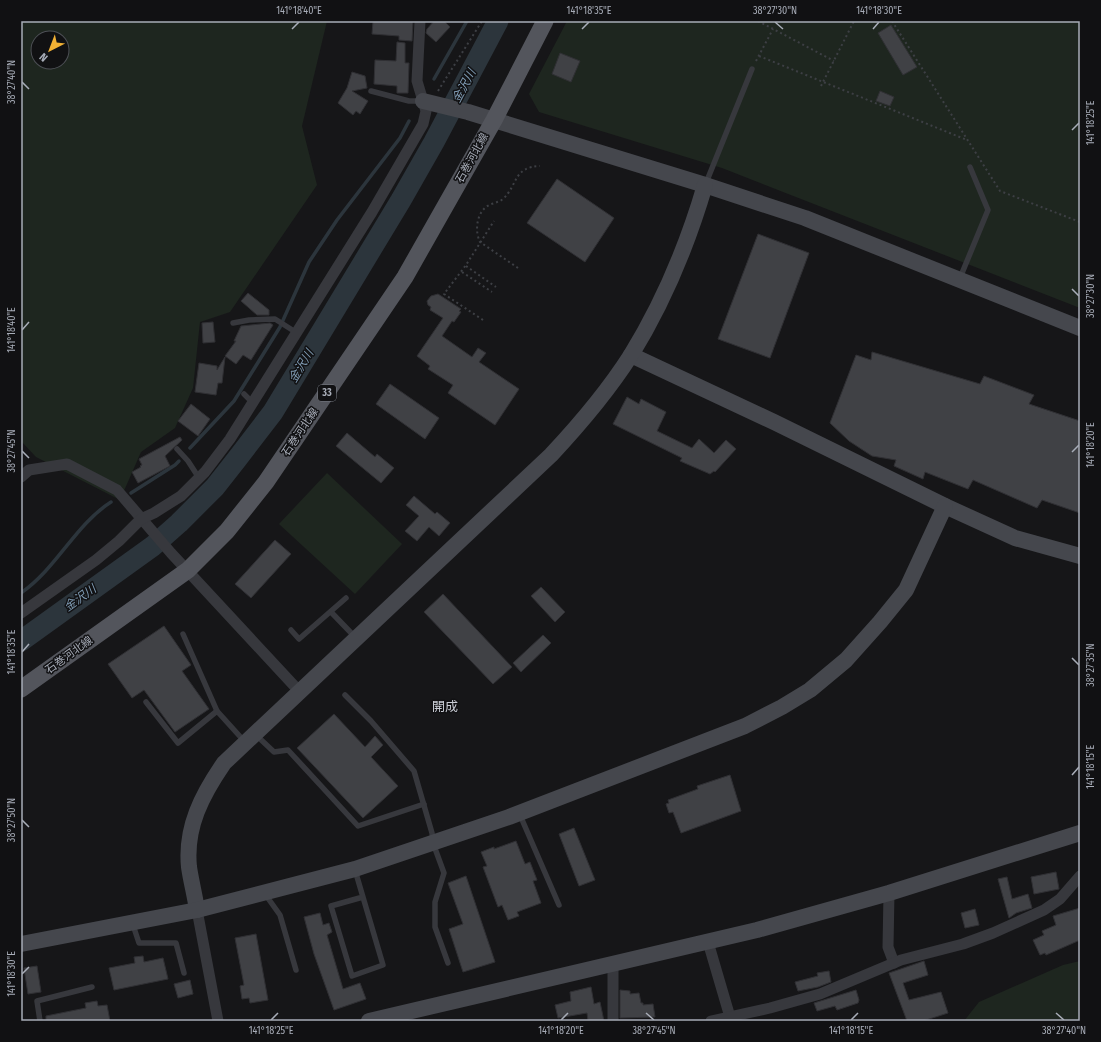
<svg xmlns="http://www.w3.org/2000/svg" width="1101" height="1042" viewBox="0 0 1101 1042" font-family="'Fira Sans Condensed','Noto Sans JP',sans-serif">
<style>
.green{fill:#1e261f;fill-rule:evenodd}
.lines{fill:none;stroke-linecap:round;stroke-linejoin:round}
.stream{stroke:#2c353c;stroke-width:3.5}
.river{stroke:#2c353c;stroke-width:21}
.building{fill:#404145;stroke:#303034}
.path{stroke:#3d3f44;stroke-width:2;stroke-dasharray:2 3;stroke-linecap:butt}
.lane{stroke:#37383d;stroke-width:5.5}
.street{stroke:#37383d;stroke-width:11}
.secondary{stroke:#45474d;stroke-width:16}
.primary{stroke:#53555c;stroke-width:17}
.ticks{fill:none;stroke:#a8adb8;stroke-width:1.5}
.labels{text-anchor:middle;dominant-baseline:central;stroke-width:3;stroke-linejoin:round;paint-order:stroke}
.shield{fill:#111113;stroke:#7b7e86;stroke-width:1}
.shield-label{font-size:10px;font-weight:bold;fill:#a8adb8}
.street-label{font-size:11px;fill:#a8adb8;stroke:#111113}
.water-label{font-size:12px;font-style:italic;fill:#7f9bb3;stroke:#111113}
.quarter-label{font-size:13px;fill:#c9ccd4;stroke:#111113}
.neatline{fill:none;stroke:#a8adb8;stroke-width:1.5}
.ticks-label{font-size:10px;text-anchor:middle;fill:#a8adb8}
</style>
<rect width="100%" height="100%" fill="#161618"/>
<g class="green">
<path d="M21 21H327L302 126 317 185 230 312 200 322 193 388 175 428 141 452 120 500 36 457 21 441ZM38 38H62V62H38Z"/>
<polygon points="567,21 1080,21 1080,308 722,168 539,112 529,94"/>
<polygon points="327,473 402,544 355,594 279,524"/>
<polygon points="1080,961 1080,1021 964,1021 979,1002 1063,965"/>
</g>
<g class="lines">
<g class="stream">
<polyline points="434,79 467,21"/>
<polyline points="190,448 234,401 280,327 309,262 337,220 400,138 409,121"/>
<polyline points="131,493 175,465 179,461"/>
<path d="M21 593C57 568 75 525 111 502"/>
</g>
<polyline class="river" points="21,641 153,546 179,523 215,487 237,459 273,412 401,200 434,142 498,21"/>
</g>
<g class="building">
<polygon points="373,21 413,21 412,41 399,40 399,36 372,34"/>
<polygon points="434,21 444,21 450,27 436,42 426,33 427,29"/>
<polygon points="891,25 917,67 903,75 878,33"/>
<polygon points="397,42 405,43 405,63 409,63 408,93 397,93 397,86 374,84 375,60 396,61"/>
<polygon points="560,53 580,61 571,82 552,74"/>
<polygon points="352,72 365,76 367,88 352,91 368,101 360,114 356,111 353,115 338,103 347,88"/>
<polygon points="880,91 894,97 890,106 876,101"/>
<polygon points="557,179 614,218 585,262 527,223"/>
<polygon points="758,234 809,253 770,358 718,339"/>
<polygon points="248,293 269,310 269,315 257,315 241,301"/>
<polygon points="438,294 461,309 459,311 461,312 454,322 452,321 442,336 472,357 478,348 486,353 479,362 519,389 495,425 448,393 453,385 428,369 430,366 417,356 443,318 430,310 431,307 428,305 427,301 431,296"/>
<polygon points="213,322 215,342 203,343 202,323"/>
<polygon points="270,323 273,325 251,360 243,355 236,364 225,356 236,341 234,341 241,326"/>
<polygon points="872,352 980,384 984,376 1034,395 1029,404 1080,421 1080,513 1042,500 1037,508 973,480 968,489 925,472 923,479 894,466 896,460 872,456 849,441 830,423 856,355 871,360"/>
<polygon points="225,357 222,383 218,383 216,395 195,392 199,363 217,366 217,370"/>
<polygon points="390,384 439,418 425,439 376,404"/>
<polygon points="627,397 639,404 641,399 666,412 657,431 692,448 699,439 714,453 726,440 736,449 715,472 714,471 710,474 680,461 682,458 613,424"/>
<polygon points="191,404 210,419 198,436 178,421"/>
<polygon points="347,433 375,457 377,454 394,468 381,483 336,446"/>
<polygon points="180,437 182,440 165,456 170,466 138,483 132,472 141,467 140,466 142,465 139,459"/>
<polygon points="414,496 435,514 437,512 450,523 439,536 429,527 417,541 405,531 419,516 406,505"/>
<polygon points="275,540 291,554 251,598 235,584"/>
<polygon points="541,587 565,612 555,622 531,596"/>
<polygon points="443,594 512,667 493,684 424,612"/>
<polygon points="164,626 191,665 182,671 209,709 175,732 144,690 132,698 108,664"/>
<polygon points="543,635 551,643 521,672 513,663"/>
<polygon points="334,714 365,747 375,736 383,745 371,757 398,786 363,818 297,748"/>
<polygon points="730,775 741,811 681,833 673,812 669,813 666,804 669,803 668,800 698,789 697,786"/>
<polygon points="574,828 595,880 579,886 559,834"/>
<polygon points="516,841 525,864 530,862 537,880 533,881 541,903 517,912 519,916 508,920 502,905 498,907 483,867 487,866 481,852 494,847 494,849"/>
<polygon points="1056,872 1059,889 1034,894 1031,877"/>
<polygon points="466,876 495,962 463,972 449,929 463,924 448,883"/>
<polygon points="1007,877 1012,899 1028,894 1032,908 1016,913 1009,918 998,879"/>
<polygon points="1080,908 1080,940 1046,955 1045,953 1040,955 1033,940 1044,935 1042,931 1056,925 1053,916"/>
<polygon points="975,909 979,925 965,928 961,913"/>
<polygon points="320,913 323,925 329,923 332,932 327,935 343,989 360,983 366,999 334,1010 314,954 304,917"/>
<polygon points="256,934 268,1000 250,1003 249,998 242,999 240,986 244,985 235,938"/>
<polygon points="143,956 144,962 163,958 168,979 114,990 109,968 135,963 134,957"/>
<polygon points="924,961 928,975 903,983 909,1000 941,992 948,1013 923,1021 907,1021 889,973"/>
<polygon points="37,966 41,992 28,994 24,968"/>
<polygon points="829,971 831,982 818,987 798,991 795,982 818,976 817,973"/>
<polygon points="190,980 193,994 178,998 174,984"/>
<polygon points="591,987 594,1004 600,1002 604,1021 588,1021 587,1013 558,1018 555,1005 571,1001 570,992"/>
<polygon points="620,990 630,991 630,994 639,993 641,1003 643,1003 643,1005 653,1004 655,1017 620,1018"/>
<polygon points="856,990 859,1000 858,1003 837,1010 835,1006 817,1011 814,1003"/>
<polygon points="97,1001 98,1006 107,1005 110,1021 46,1021 46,1016 86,1008 85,1003"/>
</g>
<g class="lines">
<g class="path">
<polyline points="758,21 834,61"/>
<polyline points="892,21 1000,191 1080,222"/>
<polyline points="759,56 967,140"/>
<polyline points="756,61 773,29"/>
<polyline points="821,86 854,21"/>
<polyline points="438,91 482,21"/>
<polyline points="466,266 496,287"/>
<path d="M518 268 480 242C475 232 476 215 486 207 491 203 498 203 503 199 518 185 513 167 540 166"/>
<polyline points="462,272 492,292"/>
<polyline points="483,320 444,294 466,265 494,221"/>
</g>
<g class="lane">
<polyline points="371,91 409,101 423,101"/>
<polyline points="706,183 752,69"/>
<polyline points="960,278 988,210 970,167"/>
<polyline points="233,323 249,320 275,319 297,333"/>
<polyline points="244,394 254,404"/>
<polyline points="177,449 188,461 199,478"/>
<polyline points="331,612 356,638"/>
<polyline points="291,630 299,639 346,598"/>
<polyline points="183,634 217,711"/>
<polyline points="345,695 371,721 414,771 432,833 433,843 444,873 435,902 435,927 448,963"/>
<polyline points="146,702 178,743 217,711 245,742"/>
<polyline points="256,735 274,752 288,750 358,826 424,804"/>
<polyline points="520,815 559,905"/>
<polyline points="355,870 383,965 352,976 331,906 363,897"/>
<polyline points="265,894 280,915 296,970"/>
<polyline points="133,925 139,943 176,943 184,973"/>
<polyline points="40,1021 37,1001 92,987"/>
</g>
<g class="street">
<polyline points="21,477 29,470 67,464 117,490 171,553 299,691"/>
<polyline points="21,613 96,560 119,541 141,519 154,513 181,496 205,472 230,439 372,212 423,124 426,111 417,81 420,21"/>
<polyline points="889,893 888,947 894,963"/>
<polyline points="197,910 218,1021"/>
<polyline points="708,942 730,1017"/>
<polyline points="613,1021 613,963"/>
<polyline points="711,1021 770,1008 820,994 901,960 963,944 993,933 1044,910 1060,899 1080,876"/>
</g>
<g class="secondary">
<polyline points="423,101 468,112 705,185 805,218 1080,328"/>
<polyline points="631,355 774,422 945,506 1015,538 1080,556"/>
<path d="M197 910C195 896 191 881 189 867 185 827 202 795 224 763L551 455C580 424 608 391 631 355 663 303 688 243 705 185"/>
<polyline points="21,944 197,910 355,869 509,817 745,726 782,707 810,690 846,660 880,622 906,590 945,506"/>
<polyline points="369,1021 757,930 889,893 1080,833"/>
</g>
<polyline class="primary" points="21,689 188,570 227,531 266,482 405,277 494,120 545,21"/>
</g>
<path class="ticks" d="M775 22 783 29M292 29 299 22M582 29 589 22M873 29 879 22M22 82 29 89M1072 130 1079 123M1072 289 1079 296M22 330 29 322M22 451 29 458M1072 452 1079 445M22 652 29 644M1072 658 1079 665M1072 775 1079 767M22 820 29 827M22 974 29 967M646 1013 654 1020M1056 1013 1064 1020M271 1020 278 1013M561 1020 568 1013M851 1020 858 1013"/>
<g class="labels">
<rect class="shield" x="318" y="385" width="18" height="16" rx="3"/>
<g class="shield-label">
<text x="327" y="393">33</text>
</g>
<g class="street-label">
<text transform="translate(472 158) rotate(-61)">石巻河北線</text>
<text transform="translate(300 432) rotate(-56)">石巻河北線</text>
<text transform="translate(69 655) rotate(-36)">石巻河北線</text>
</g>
<g class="water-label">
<text transform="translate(464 86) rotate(-62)">金沢川</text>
<text transform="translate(301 366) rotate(-59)">金沢川</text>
<text transform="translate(80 598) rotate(-36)">金沢川</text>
</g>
<g class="quarter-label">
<text x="445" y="706">開成</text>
</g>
</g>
<rect width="1101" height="1042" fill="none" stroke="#111113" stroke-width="44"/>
<g transform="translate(50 50) rotate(222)"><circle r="19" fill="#111113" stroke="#4d4f55"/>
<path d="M0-3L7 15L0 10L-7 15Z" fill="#f2b134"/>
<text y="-6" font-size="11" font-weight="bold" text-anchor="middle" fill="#a8adb8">N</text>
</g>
<rect x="22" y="22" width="1057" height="998" class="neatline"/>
<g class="ticks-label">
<text x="299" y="14">141°18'40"E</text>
<text x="589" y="14">141°18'35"E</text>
<text x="775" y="14">38°27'30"N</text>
<text x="879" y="14">141°18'30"E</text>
<text transform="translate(11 82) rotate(-90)" y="4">38°27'40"N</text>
<text transform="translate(1090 123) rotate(-90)" y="4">141°18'25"E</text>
<text transform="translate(1090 296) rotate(-90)" y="4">38°27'30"N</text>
<text transform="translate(11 330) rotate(-90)" y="4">141°18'40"E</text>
<text transform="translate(1090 445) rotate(-90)" y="4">141°18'20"E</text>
<text transform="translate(11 451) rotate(-90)" y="4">38°27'45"N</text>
<text transform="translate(11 652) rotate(-90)" y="4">141°18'35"E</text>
<text transform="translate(1090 665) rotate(-90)" y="4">38°27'35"N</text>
<text transform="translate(1090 767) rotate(-90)" y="4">141°18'15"E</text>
<text transform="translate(11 820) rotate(-90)" y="4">38°27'50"N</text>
<text transform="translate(11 974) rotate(-90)" y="4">141°18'30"E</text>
<text x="271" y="1034">141°18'25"E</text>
<text x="561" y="1034">141°18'20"E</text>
<text x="654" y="1034">38°27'45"N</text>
<text x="851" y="1034">141°18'15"E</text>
<text x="1064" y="1034">38°27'40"N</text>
</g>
</svg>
